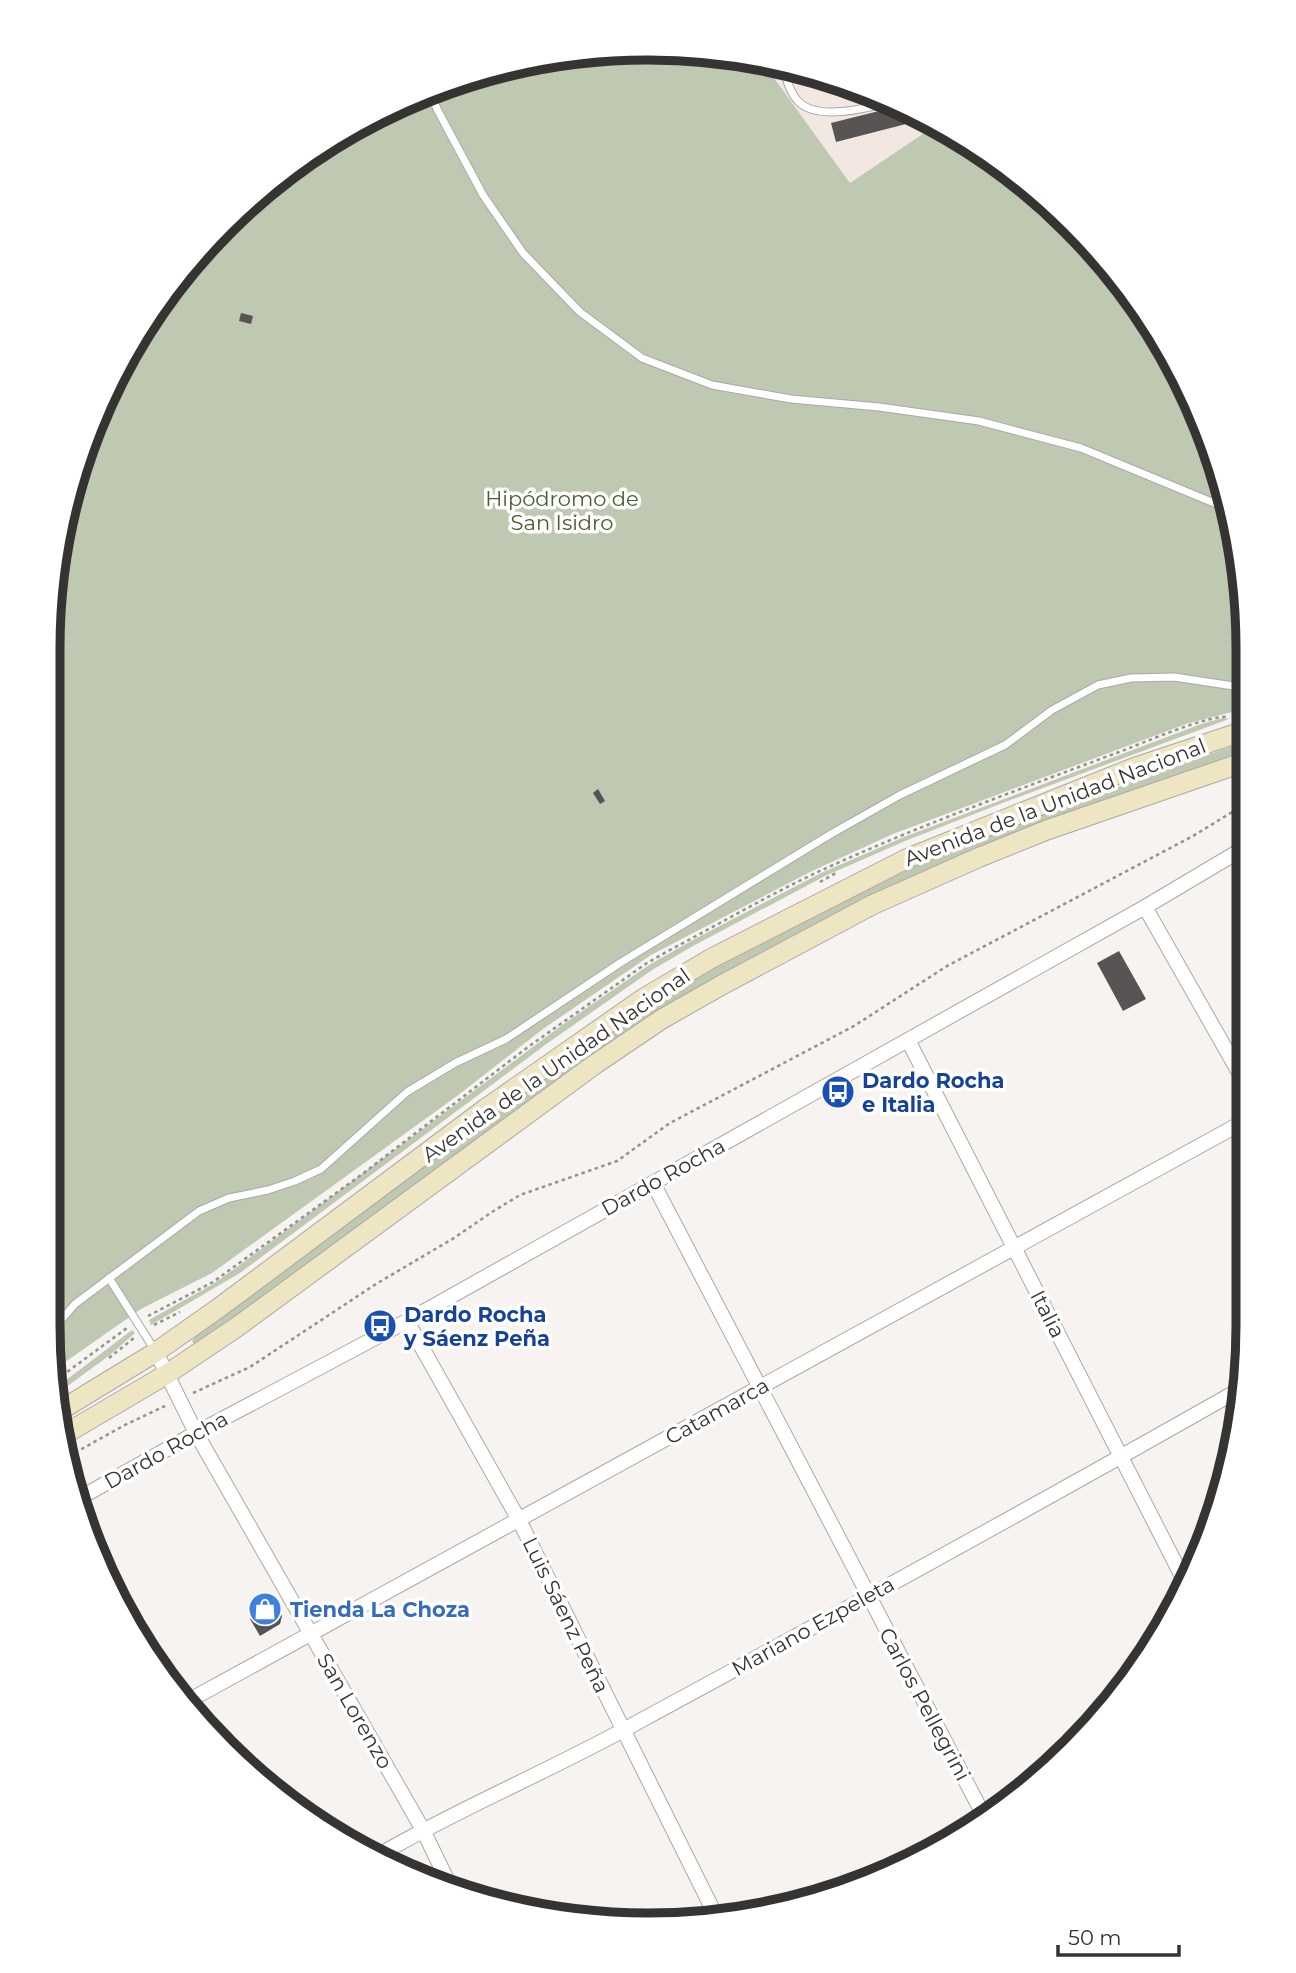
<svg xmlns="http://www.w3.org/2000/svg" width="1296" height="1973" viewBox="0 0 1296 1973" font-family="Montserrat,sans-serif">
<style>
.built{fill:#f2e7e1}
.green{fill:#bfc8b1}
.building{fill:#575453}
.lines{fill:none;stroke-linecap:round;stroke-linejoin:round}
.service-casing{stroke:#aca8a6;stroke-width:9}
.minor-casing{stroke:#aca8a6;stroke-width:16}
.secondary-casing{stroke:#aca8a6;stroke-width:21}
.path{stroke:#949291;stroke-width:2.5;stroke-dasharray:3.5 3.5;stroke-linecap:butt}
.service{stroke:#fff;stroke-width:7}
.minor{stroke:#fff;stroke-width:14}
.secondary{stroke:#eee6c2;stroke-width:19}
.labels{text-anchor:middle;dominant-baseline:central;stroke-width:7;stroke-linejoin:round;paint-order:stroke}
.park-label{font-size:21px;fill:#4c5c30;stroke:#fff}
.street-label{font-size:21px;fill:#353433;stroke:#fff}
.transit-label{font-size:21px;font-weight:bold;fill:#164399;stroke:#fff;text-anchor:start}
.shop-label{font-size:21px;font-weight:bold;fill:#366cbe;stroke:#fff;text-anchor:start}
.rim{fill:none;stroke:#353433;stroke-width:9}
</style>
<rect width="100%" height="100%" fill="#f6f3f1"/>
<polygon class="built" points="761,60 841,79 939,123 850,183"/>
<g class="green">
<polygon points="609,49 727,52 761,60 850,183 939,123 949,128 1044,197 1125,283 1187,383 1228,493 1247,609 1247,708 1186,724 893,834 810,872 651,955 543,1029 457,1096 212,1273 141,1309 55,1369 47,1325 52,569 109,383 197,252 283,171 383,109 493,68"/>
<polygon points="1223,718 1229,719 1005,802 905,841 825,876 693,946 652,970 545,1045 240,1273 151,1325 149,1320 213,1284 237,1267 565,1023 649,965 691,941 821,873 904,837 1201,724"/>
<path d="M1247 741V754L736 968 195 1346 192 1341 196 1335C303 1257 407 1176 515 1098 573 1057 630 1015 692 979 866 876 1057 807 1247 741Z"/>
<polygon points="132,1330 135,1333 110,1355 58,1393 57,1387"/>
</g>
<g class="building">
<polygon points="899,106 907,109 910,123 836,142 831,123"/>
<polygon points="241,313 253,316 251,324 239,321"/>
<polygon points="598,789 605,801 600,804 593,793"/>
<polygon points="1119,951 1146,999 1123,1011 1097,963"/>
<polygon points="268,1592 282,1616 280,1624 260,1636 250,1619 256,1615 249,1603"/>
</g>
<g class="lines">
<defs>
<g id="service">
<path d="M782 65C786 77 789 91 797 100 815 122 868 108 891 102"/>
<polyline points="430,91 437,109 483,195 523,253 580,312 642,358 712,385 791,399 879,407 979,421 1081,448 1231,510"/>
<polyline points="109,1278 156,1352"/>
<polyline points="49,1334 75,1304 199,1211 229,1198 268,1190 295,1181 321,1169 407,1092 455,1063 506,1039 620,963 831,834 900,795 1005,745 1052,710 1098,685 1131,678 1174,677 1247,688"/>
</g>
<g id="minor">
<polyline points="1145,907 1245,1083"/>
<polyline points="908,1040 1188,1588"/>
<polyline points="653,1183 984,1816"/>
<polyline points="407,1321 519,1520 715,1914"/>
<polyline points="156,1352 196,1433 423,1830 451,1888"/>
<polyline points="76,1500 196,1433 407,1321 1145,907 1246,847"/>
<polyline points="188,1701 1245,1121"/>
<path d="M377 1856C458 1809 545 1773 627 1728 834 1616 1040 1503 1244 1387"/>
</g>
<g id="secondary">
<polyline points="61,1410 156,1352 220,1307 485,1109 644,998 712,958 906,859 1133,768 1247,730"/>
<polyline points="65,1434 167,1374 237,1327 594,1065 662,1019 720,986 872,905 980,857 1047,830 1247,761"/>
</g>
</defs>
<use href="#service" class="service-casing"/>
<use href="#minor" class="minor-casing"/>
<use href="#secondary" class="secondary-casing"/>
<g class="path">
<polyline points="820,882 836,873"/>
<path d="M148 1316 213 1282 361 1175 528 1047 647 963 668 951C723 922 777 890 833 865 926 823 1023 788 1119 752 1141 744 1209 714 1229 717"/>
<polyline points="154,1325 180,1312"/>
<polyline points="109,1358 134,1338"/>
<polyline points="56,1380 127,1328"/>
<polyline points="193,1393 250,1367 376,1284 454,1238 492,1212 520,1195 617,1161 670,1123 854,1026 947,966 1193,836 1247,803"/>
<polyline points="69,1456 123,1426 165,1406"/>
</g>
<use href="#service" class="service"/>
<use href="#minor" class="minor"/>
<use href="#secondary" class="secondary"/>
</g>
<defs>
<symbol id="bus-disc" viewBox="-11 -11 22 22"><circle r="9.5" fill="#1a4fb4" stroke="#fff"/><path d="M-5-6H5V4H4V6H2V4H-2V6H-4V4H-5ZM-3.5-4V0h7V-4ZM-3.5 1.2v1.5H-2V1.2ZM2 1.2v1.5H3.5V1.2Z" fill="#fff"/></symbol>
<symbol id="shop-disc" viewBox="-11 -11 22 22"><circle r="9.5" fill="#3f7fe0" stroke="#fff"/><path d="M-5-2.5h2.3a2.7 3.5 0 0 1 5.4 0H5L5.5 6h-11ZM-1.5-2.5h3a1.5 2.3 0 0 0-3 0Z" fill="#fff"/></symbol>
</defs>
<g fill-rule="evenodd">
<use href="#bus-disc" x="819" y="1073" width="38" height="38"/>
<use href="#bus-disc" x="361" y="1307" width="38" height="38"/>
<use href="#shop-disc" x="246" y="1590" width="38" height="38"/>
</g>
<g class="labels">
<g class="park-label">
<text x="562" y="498">Hipódromo de<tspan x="562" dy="24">San Isidro</tspan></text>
</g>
<g class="street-label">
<text transform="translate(1055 802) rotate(-21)">Avenida de la Unidad Nacional</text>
<text transform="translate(556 1065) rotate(-35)">Avenida de la Unidad Nacional</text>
<text transform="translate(663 1177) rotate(-29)">Dardo Rocha</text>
<text transform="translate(1048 1314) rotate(63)">Italia</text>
<text transform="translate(717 1411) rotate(-29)">Catamarca</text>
<text transform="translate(166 1450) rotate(-29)">Dardo Rocha</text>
<text transform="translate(566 1615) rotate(64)">Luis Sáenz Peña</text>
<text transform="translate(813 1626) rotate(-29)">Mariano Ezpeleta</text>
<text transform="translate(925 1704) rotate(62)">Carlos Pellegrini</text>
<text transform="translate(355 1711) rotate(60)">San Lorenzo</text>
</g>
<g class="transit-label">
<text x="862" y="1080">Dardo Rocha<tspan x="862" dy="24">e Italia</tspan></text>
<text x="404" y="1314">Dardo Rocha<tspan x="404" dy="24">y Sáenz Peña</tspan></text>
</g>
<g class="shop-label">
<text x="290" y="1609">Tienda La Choza</text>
</g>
</g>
<path d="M0 0H1296V1973H0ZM648 60H648A588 588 0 0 1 1236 648V1325A588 588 0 0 1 648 1913H648A588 588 0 0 1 60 1325V648A588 588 0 0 1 648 60Z" fill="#fff" fill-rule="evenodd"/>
<path class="rim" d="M648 60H648A588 588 0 0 1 1236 648V1325A588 588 0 0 1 648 1913H648A588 588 0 0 1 60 1325V648A588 588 0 0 1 648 60Z"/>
<path d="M1058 1945v10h121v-10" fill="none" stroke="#353433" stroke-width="3.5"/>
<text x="1068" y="1945" font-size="21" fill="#353433" stroke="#ffffff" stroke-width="5" paint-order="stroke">50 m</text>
</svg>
